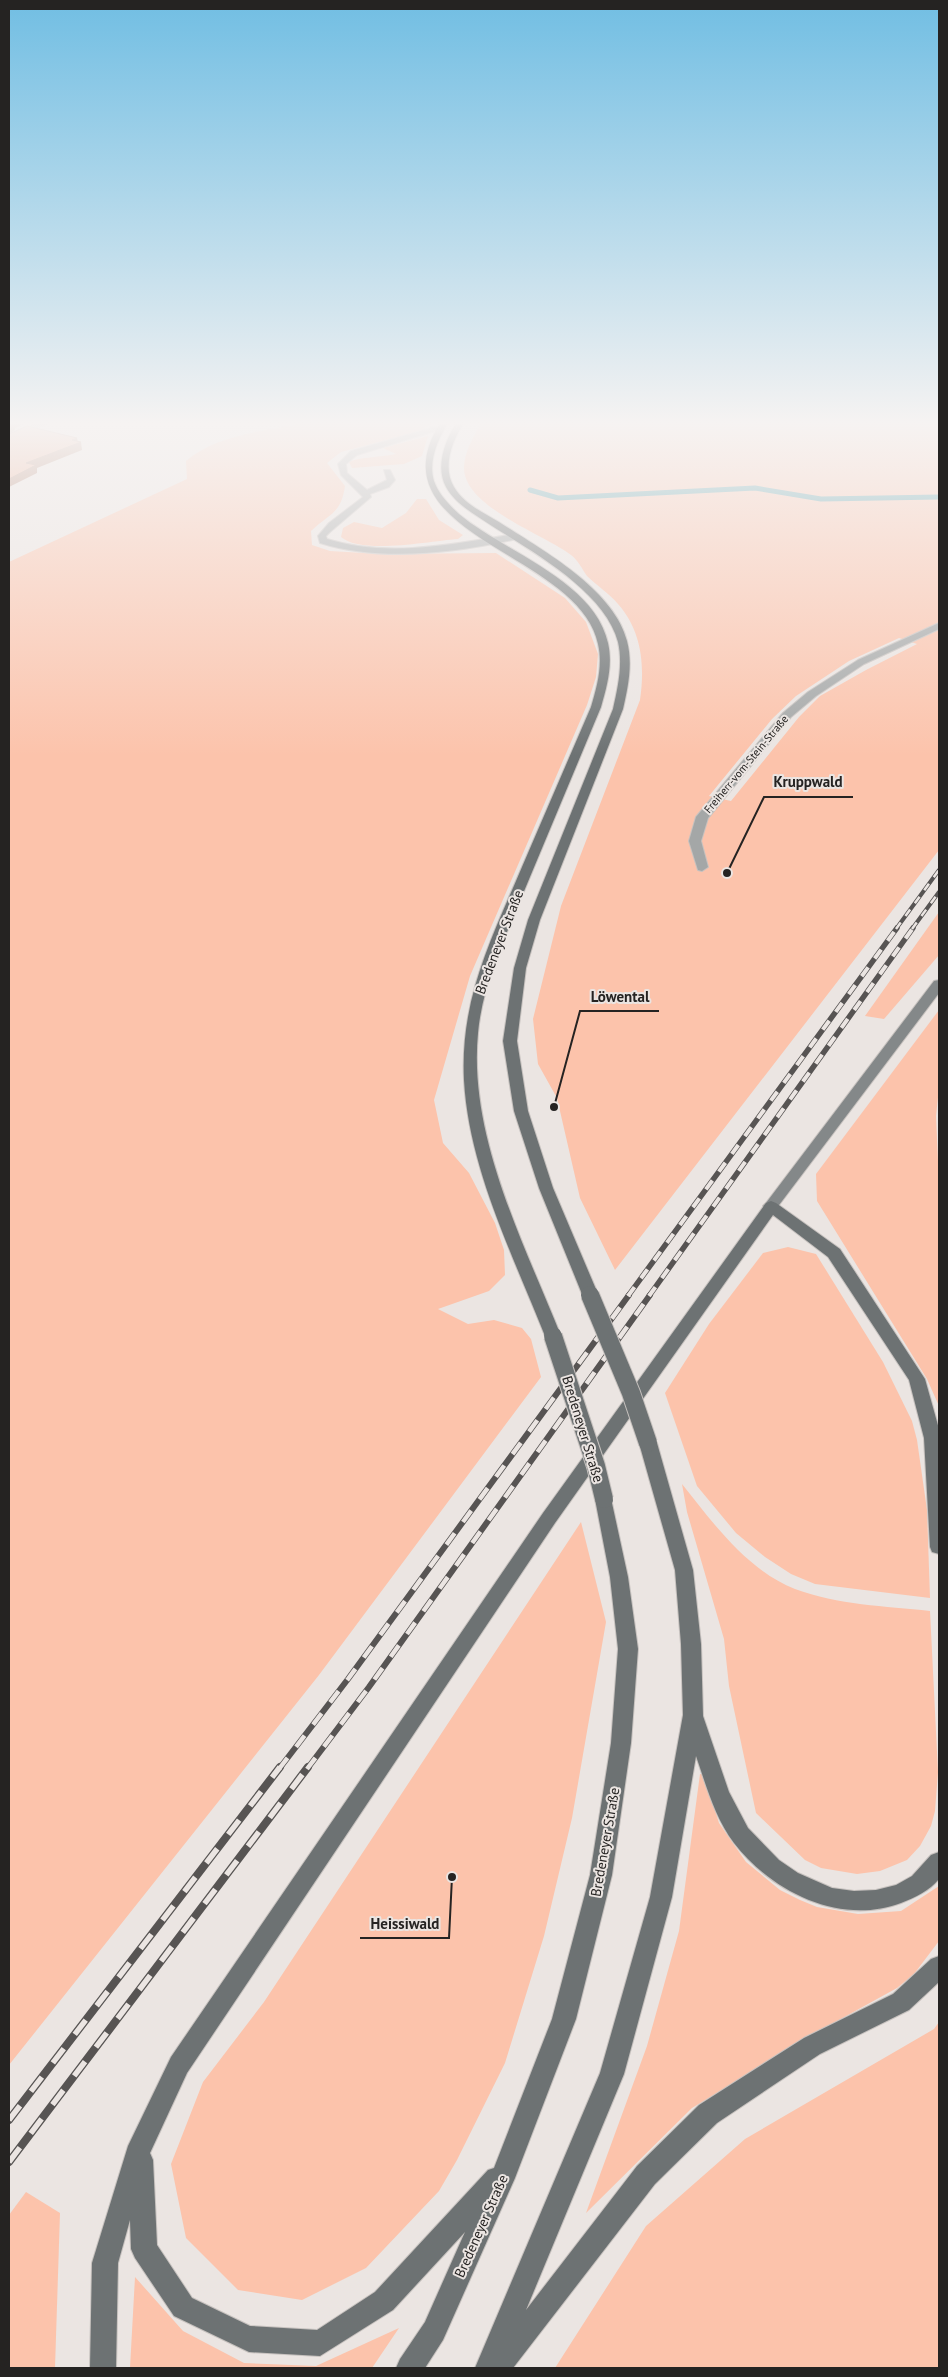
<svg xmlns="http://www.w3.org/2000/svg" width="948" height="2377" viewBox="0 0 948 2377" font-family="'PT Sans',sans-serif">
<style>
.green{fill:#fcc3ab;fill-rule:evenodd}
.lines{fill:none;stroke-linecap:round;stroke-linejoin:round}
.stream{stroke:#4e99a4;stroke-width:5}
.service-casing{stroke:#c7c2bf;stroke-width:2}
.minor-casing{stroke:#c7c2bf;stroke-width:2}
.secondary-casing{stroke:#c7c2bf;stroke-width:2}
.primary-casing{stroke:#c7c2bf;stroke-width:2}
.service{fill:#a4a7a7;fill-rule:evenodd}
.minor{fill:#a4a7a7;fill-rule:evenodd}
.secondary{fill:#848889;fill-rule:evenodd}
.primary{fill:#6d7273;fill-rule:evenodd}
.rail-far3-casing{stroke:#575453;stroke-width:4}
.rail-far2-casing{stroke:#575453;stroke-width:5.5}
.rail-far1-casing{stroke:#575453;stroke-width:6}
.rail-casing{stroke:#575453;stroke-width:8}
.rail-far3{stroke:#ebe5e2;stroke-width:2.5;stroke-dasharray:8;stroke-linecap:butt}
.rail-far2{stroke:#ebe5e2;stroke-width:4;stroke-dasharray:11;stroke-linecap:butt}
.rail-far1{stroke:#ebe5e2;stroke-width:4.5;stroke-dasharray:14;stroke-linecap:butt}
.rail{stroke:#ebe5e2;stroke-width:5.5;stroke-dasharray:18;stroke-linecap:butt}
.primary-bridge-far1-casing{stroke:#c7c2bf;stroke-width:16;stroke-linecap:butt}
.primary-bridge-casing{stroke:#c7c2bf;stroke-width:20;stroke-linecap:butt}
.primary-bridge-far1{stroke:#6d7273;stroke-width:14}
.primary-bridge{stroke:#6d7273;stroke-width:18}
.shaded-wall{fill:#a6715a}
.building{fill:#eda181;stroke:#a6715a}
.labels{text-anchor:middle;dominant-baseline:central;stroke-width:4;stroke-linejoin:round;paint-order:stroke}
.far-street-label{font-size:11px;fill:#252322;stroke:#ebe5e2}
.street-label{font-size:14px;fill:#252322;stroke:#ebe5e2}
.leader{fill:none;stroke:#252322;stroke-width:2}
.callout-dot{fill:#252322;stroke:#ebe5e2;stroke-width:2}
.callout-label{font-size:15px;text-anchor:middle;font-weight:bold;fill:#252322;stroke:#ebe5e2;stroke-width:4;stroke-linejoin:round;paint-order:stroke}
</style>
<rect width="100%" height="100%" fill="#ebe5e2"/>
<g class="green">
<path d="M305 423H434L417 432 341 452 327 463 345 486C341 514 330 513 311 531L312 545 330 551 381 554 496 553 565 598 586 622 598 654 596 677 587 705 470 976 434 1100 443 1143 469 1173 495 1223 504 1250 505 1275 489 1291 438 1309 468 1324 494 1320 522 1328 531 1339 541 1377 319 1675 9 2065V562L187 479 186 461C217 434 266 431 305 423Z"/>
<path d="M481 423H939V850L615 1270 580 1198 557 1098 538 1064 533 1019 561 906 640 700C645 666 642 631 618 604 609 593 597 586 587 576 582 569 578 560 571 555 544 534 466 508 464 469 464 452 473 438 481 423ZM899 638 917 644 866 670 820 696 799 717 731 801 709 796 772 719 796 696 849 661Z"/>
<path d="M428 436 422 456 404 464 352 468 349 462C359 457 383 457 396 454L383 448Z"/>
<path d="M417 499H426L439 520 463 535 458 539C429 541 362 555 341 537L343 528 354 522 382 528 406 513Z"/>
<polygon points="939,912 939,955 884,1019 865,1016"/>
<polygon points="939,1010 939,1088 936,1116 939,1184 939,1406 927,1379 817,1201 816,1174"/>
<polygon points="788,1247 816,1254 883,1362 912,1421 917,1440 927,1510 930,1598 815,1584 791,1574 765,1557 736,1533 697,1486 665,1393 709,1324 763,1253"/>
<path d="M682 1484C713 1523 747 1570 795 1589 838 1605 885 1606 930 1611L938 1772 935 1811 931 1826 920 1846 907 1860 880 1871 857 1874 821 1868 805 1860 756 1813 729 1686 724 1639 687 1512Z"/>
<polygon points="581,1522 606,1622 572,1818 544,1936 505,2063 457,2160 439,2191 366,2268 302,2300 238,2290 186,2238 171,2164 203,2082 264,2002"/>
<polygon points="700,1774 704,1774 719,1823 746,1862 780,1890 800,1900 817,1907 858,1914 901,1911 939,1886 939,1941 914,1974 897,1988 828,2026 692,2108 586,2213 647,2046 679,1931"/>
<polygon points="939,2022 939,2368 555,2368 646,2226 745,2139 934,2029"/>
<polygon points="26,2192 60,2213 55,2368 9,2368 9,2215"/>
<polygon points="135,2277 183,2331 244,2363 316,2366 399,2328 372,2368 130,2368"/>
</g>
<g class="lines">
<polyline class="stream" points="530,490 558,498 755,488 821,499 939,497"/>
<defs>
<path id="service" d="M438 426 445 428 357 455 346 464 347 473 367 490 387 480 384 470H390L395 480 389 487 370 494 371 497 330 532 326 536 327 539C387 558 454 544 514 534L518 537 517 539C456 553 380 562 320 543L318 536 329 523 363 497 341 475 338 464 351 451Z"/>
<g id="minor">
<polygon points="37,423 48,423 9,440 9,435"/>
<polygon points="939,623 939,629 864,664 816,696 791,717 708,818 701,841 708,867 702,871 698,870 689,841 696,817 783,713 808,692 858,660"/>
</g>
<polygon id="secondary" points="939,980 939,993 776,1209 766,1209 763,1206 766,1203 934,981"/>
<g id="primary">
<path d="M440 423H448C438 439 428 461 434 481 438 493 449 505 459 514 504 552 594 580 608 643 613 665 607 686 601 707L494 963C487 986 480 1009 478 1033 468 1136 524 1243 561 1336L559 1340H547L545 1336C513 1255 469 1169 464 1080 460 999 491 940 522 867 545 814 568 760 591 707 597 687 603 665 598 644 579 552 370 536 440 423Z"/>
<path d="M456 423H464C452 441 442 467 454 487 464 504 484 513 499 522 541 549 614 589 627 641 633 664 628 687 623 709L540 920 526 968 517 1041 528 1111 553 1188 598 1294 596 1298H584L582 1294 539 1188 514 1111 503 1041 514 968 528 920 613 709C618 687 623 664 618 642 605 592 533 552 492 526 476 515 456 505 446 487 435 467 445 441 456 423Z"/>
<polygon points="771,1201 776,1203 840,1249 925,1379 939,1429 939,1554 932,1552 930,1547 924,1438 909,1380 828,1257 773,1215 555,1523 187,2073 150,2153 153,2160 157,2245 192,2298 250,2326 317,2330 375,2292 488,2170 494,2168 552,2019 590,1875 611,1743 618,1649 610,1577 595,1499 598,1494 604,1492 610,1494 628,1577 638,1649 631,1743 612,1875 576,2019 515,2178 443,2340 425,2368 396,2368 400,2359 425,2322 465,2232 393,2310 320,2356 249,2352 174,2316 135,2258 131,2249 130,2220 118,2263 116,2368 90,2368 92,2263 128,2146 171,2057 543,1513 766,1203"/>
<path d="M648 1437 654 1438 657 1443 693 1570 701 1644 703 1716 729 1792 748 1828 779 1860 798 1873 832 1888 854 1891 876 1890 896 1885 912 1876 931 1855 939 1852V1879C929 1891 916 1897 901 1903 840 1926 772 1892 734 1843 715 1818 706 1785 696 1756L672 1897 624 2074 526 2310 637 2166 699 2105 804 2038 893 1994 931 1959 939 1956V1982L909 2010 820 2054 717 2123 655 2184 513 2368H475L600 2073 650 1897 683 1715 681 1644 675 1570 639 1443 642 1438Z"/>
</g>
</defs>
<use href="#service" class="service-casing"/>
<use href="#minor" class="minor-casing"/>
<use href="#secondary" class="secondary-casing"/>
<use href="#primary" class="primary-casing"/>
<use href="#service" class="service"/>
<use href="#minor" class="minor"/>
<use href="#secondary" class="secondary"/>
<use href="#primary" class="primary"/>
<defs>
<g id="rail-far3">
<polyline points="896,929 939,870"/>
<polyline points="912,929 939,892"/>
</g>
<g id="rail-far2">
<polyline points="628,1296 897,928"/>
<polyline points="649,1296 913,928"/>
</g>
<g id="rail-far1">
<polyline points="279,1769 348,1679 629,1295"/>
<polyline points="307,1769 369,1687 650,1295"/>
</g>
<g id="rail">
<polyline points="9,2120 280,1767"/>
<polyline points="9,2162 308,1767"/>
</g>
</defs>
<use href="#rail-far3" class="rail-far3-casing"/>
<use href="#rail-far2" class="rail-far2-casing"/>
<use href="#rail-far1" class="rail-far1-casing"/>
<use href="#rail" class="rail-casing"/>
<use href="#rail-far3" class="rail-far3"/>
<use href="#rail-far2" class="rail-far2"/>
<use href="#rail-far1" class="rail-far1"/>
<use href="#rail" class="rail"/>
<defs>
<polyline id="primary-bridge-far1" points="590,1294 591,1296"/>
<g id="primary-bridge">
<polyline points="590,1295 631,1393 648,1443"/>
<polyline points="553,1336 596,1466 604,1499"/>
</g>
</defs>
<use href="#primary-bridge-far1" class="primary-bridge-far1-casing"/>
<use href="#primary-bridge" class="primary-bridge-casing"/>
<use href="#primary-bridge-far1" class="primary-bridge-far1"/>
<use href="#primary-bridge" class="primary-bridge"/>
</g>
<g class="shaded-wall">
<polygon points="11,423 26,423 15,428 15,430 9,434 9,426"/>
<polygon points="77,438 78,443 81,442 82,450 37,468 37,473 9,487 9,479 26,463"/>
</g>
<polygon class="building" points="27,426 77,438 72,440 81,442 26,463 36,465 9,479 9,434"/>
<linearGradient id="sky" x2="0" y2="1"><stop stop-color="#71bee3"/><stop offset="0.56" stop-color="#f6f3f2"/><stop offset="1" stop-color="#f6f3f2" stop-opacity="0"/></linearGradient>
<rect width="948" height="756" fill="url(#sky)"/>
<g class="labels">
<g class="far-street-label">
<text transform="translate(746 764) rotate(-50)">Freiherr-vom-Stein-Straße</text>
</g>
<g class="street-label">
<text transform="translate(499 942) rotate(-69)">Bredeneyer Straße</text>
<text transform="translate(583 1429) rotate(73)">Bredeneyer Straße</text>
<text transform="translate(605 1842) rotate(-80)">Bredeneyer Straße</text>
<text transform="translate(481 2226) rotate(-66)">Bredeneyer Straße</text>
</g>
</g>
<path class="leader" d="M727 873L764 797H853M554 1107L580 1011H659M452 1877L449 1938H360"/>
<g class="callout-dot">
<circle cx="727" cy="873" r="5"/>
<circle cx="554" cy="1107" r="5"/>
<circle cx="452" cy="1877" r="5"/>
</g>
<g class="callout-label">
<text x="808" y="787">Kruppwald</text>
<text x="620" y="1002">Löwental</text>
<text x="405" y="1929">Heissiwald</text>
</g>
<rect width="948" height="2377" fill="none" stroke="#252322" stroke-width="20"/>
</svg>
